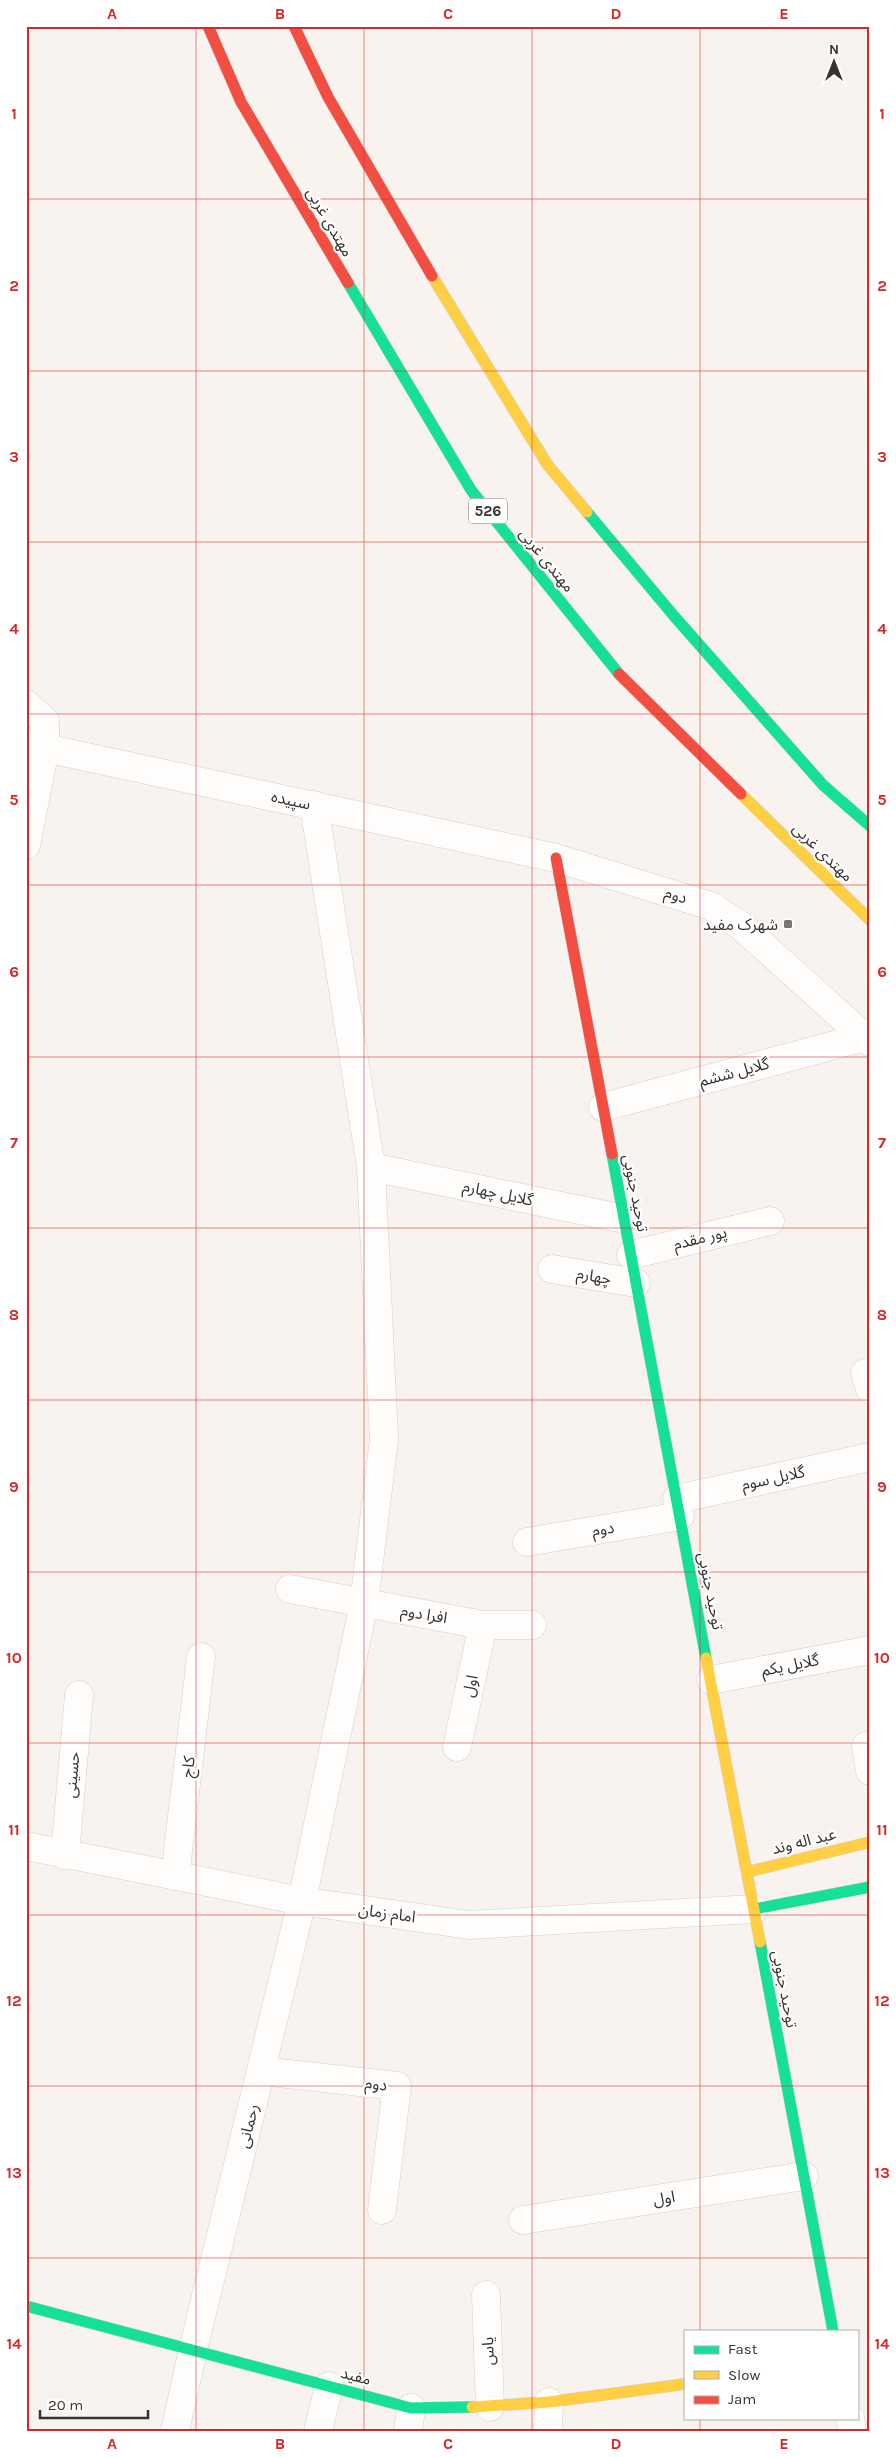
<svg xmlns="http://www.w3.org/2000/svg" width="896" height="2457" viewBox="0 0 896 2457" font-family="Karla,'Noto Sans Arabic',sans-serif">
<style>
.lines{fill:none;stroke-linecap:round;stroke-linejoin:round}
.street-casing{stroke:#d4d0cc;stroke-width:29}
.fast-casing{stroke:#d4d0cc;stroke-width:12}
.slow-casing{stroke:#d4d0cc;stroke-width:12}
.jam-casing{stroke:#d4d0cc;stroke-width:12}
.street{stroke:#fefdfc;stroke-width:28}
.fast{stroke:#16e098;stroke-width:11}
.slow{stroke:#ffcf43;stroke-width:11}
.jam{stroke:#f24e42;stroke-width:11}
.grid{fill:none;stroke:#d62828;stroke-width:1;stroke-opacity:0.55}
.poi-dot{fill:#7b7672;stroke:#fff;stroke-width:2}
.labels{text-anchor:middle;dominant-baseline:central;stroke-width:4.5;stroke-linejoin:round;paint-order:stroke}
.shield{fill:#fff;stroke:#73706d;stroke-width:1}
.shield-label{font-size:15px;font-weight:bold;fill:#37332f}
.street-label{font-size:16px;fill:#37332f;stroke:#fff}
.poi-label{font-size:16px;fill:#37332f;stroke:#fff;text-anchor:end}
.neatline{fill:none;stroke:#d62828;stroke-width:2}
.grid-label{font-size:16px;text-anchor:middle;font-weight:bold;fill:#d62828}
</style>
<rect width="100%" height="100%" fill="#f8f3ee"/>
<g class="lines">
<defs>
<g id="street">
<polyline points="26,704 45,721 45,749 26,845"/>
<polyline points="26,744 556,858 711,906 741,926 870,1042"/>
<polyline points="603,1107 865,1037"/>
<polyline points="371,1167 624,1219"/>
<polyline points="631,1255 770,1221"/>
<polyline points="552,1269 636,1283"/>
<polyline points="865,1373 870,1389"/>
<polyline points="677,1499 870,1457"/>
<polyline points="527,1542 680,1516"/>
<polyline points="290,1589 483,1625 532,1625"/>
<polyline points="711,1680 870,1650"/>
<polyline points="866,1746 870,1771"/>
<polyline points="457,1747 483,1625"/>
<polyline points="26,1846 302,1901 469,1925 754,1909"/>
<polyline points="65,1855 79,1695"/>
<polyline points="175,1876 201,1657"/>
<polyline points="261,2071 397,2086 382,2210"/>
<polyline points="523,2220 804,2176"/>
<polyline points="486,2295 490,2407"/>
<polyline points="850,2418 852,2431"/>
<polyline points="175,2431 193,2350 302,1901 364,1603 384,1439 371,1167 314,805"/>
<polyline points="318,2431 329,2386"/>
<polyline points="408,2431 411,2408"/>
<polyline points="548,2431 549,2402"/>
</g>
<g id="fast">
<polyline points="348,283 471,490 619,674"/>
<polyline points="587,512 674,616 823,785 870,826"/>
<polyline points="612,1154 706,1658"/>
<polyline points="754,1909 870,1887"/>
<polyline points="760,1942 833,2331"/>
<polyline points="26,2306 411,2408 472,2407"/>
</g>
<g id="slow">
<polyline points="432,276 547,464 587,512"/>
<polyline points="741,794 870,920"/>
<polyline points="706,1658 760,1942"/>
<polyline points="747,1872 870,1842"/>
<polyline points="472,2407 549,2402 685,2384"/>
</g>
<g id="jam">
<polyline points="208,26 241,102 348,283"/>
<polyline points="294,26 328,97 432,276"/>
<polyline points="619,674 741,794"/>
<polyline points="556,858 612,1154"/>
</g>
</defs>
<use href="#street" class="street-casing"/>
<use href="#fast" class="fast-casing"/>
<use href="#slow" class="slow-casing"/>
<use href="#jam" class="jam-casing"/>
<use href="#street" class="street"/>
<use href="#fast" class="fast"/>
<use href="#slow" class="slow"/>
<use href="#jam" class="jam"/>
</g>
<path class="grid" d="M196 26V2431M364 26V2431M532 26V2431M700 26V2331M26 199H870M26 371H870M26 542H870M26 714H870M26 885H870M26 1057H870M26 1228H870M26 1400H870M26 1572H870M26 1743H870M26 1915H870M26 2086H870M26 2258H870M700 2418V2431"/>
<rect class="poi-dot" x="783" y="919" width="10" height="10" rx="2.5"/>
<g class="labels">
<rect class="shield" x="469" y="498.5" width="38" height="25" rx="4"/>
<g class="shield-label">
<text x="488" y="511">526</text>
</g>
<g class="street-label">
<text transform="translate(330 222) rotate(60)">مهتدی غربی</text>
<text transform="translate(547 560) rotate(51)">مهتدی غربی</text>
<text transform="translate(291 800) rotate(12)">سپیده</text>
<text transform="translate(823 852) rotate(44)">مهتدی غربی</text>
<text transform="translate(676 895) rotate(18)">دوم</text>
<text transform="translate(734 1072) rotate(-15)">گلایل ششم</text>
<text transform="translate(498 1193) rotate(12)">گلایل چهارم</text>
<text transform="translate(636 1193) rotate(79)">توحید جنوبی</text>
<text transform="translate(700 1238) rotate(-14)">پور مقدم</text>
<text transform="translate(594 1276) rotate(10)">چهارم</text>
<text transform="translate(773 1478) rotate(-12)">گلایل سوم</text>
<text transform="translate(603 1529) rotate(-10)">دوم</text>
<text transform="translate(711 1591) rotate(79)">توحید جنوبی</text>
<text transform="translate(424 1614) rotate(10)">افرا دوم</text>
<text transform="translate(790 1665) rotate(-11)">گلایل یکم</text>
<text transform="translate(470 1686) rotate(-78)">اول</text>
<text transform="translate(188 1767) rotate(-83)">کاج</text>
<text transform="translate(72 1775) rotate(-85)">حسینی</text>
<text transform="translate(804 1841) rotate(-14)">عبد اله وند</text>
<text transform="translate(387 1913) rotate(8)">امام زمان</text>
<text transform="translate(785 1989) rotate(79)">توحید جنوبی</text>
<text transform="translate(376 2084) rotate(6)">دوم</text>
<text transform="translate(248 2126) rotate(-76)">رحمانی</text>
<text transform="translate(664 2198) rotate(-9)">اول</text>
<text transform="translate(488 2351) rotate(-92)">یاس</text>
<text transform="translate(356 2376) rotate(15)">مفید</text>
</g>
<g class="poi-label">
<text x="778" y="924">شهرک مفید</text>
</g>
</g>
<rect width="896" height="2457" fill="none" stroke="#ffffff" stroke-width="55"/>
<rect x="684" y="2330" width="175" height="90" fill="#ffffff" stroke="#afadac"/>
<rect x="694" y="2346" width="25" height="8" fill="#16e098" stroke="#afadac"/>
<text x="728" y="2354" font-size="15" fill="#37332f">Fast</text>
<rect x="694" y="2371" width="25" height="8" fill="#ffcf43" stroke="#afadac"/>
<text x="728" y="2380" font-size="15" fill="#37332f">Slow</text>
<rect x="694" y="2396" width="25" height="8" fill="#f24e42" stroke="#afadac"/>
<text x="728" y="2404" font-size="15" fill="#37332f">Jam</text>
<g transform="translate(834 62)" stroke="#ffffff" stroke-width="4" paint-order="stroke">
<path d="M0-4L9 19L0 12L-9 19Z" fill="#37332f"/>
<text y="-8" font-size="14" font-weight="bold" text-anchor="middle" fill="#37332f">N</text>
</g>
<path d="M40 2410v8h108v-8" fill="none" stroke="#37332f" stroke-width="2.5"/>
<text x="48" y="2410" font-size="15" fill="#37332f" stroke="#ffffff" stroke-width="4" paint-order="stroke">20 m</text>
<rect x="28" y="28" width="840" height="2402" class="neatline"/>
<g class="grid-label">
<text x="112" y="19">A</text>
<text x="280" y="19">B</text>
<text x="448" y="19">C</text>
<text x="616" y="19">D</text>
<text x="784" y="19">E</text>
<text x="14" y="119">1</text>
<text x="882" y="119">1</text>
<text x="14" y="291">2</text>
<text x="882" y="291">2</text>
<text x="14" y="462">3</text>
<text x="882" y="462">3</text>
<text x="14" y="634">4</text>
<text x="882" y="634">4</text>
<text x="14" y="805">5</text>
<text x="882" y="805">5</text>
<text x="14" y="977">6</text>
<text x="882" y="977">6</text>
<text x="14" y="1148">7</text>
<text x="882" y="1148">7</text>
<text x="14" y="1320">8</text>
<text x="882" y="1320">8</text>
<text x="14" y="1492">9</text>
<text x="882" y="1492">9</text>
<text x="14" y="1663">10</text>
<text x="882" y="1663">10</text>
<text x="14" y="1835">11</text>
<text x="882" y="1835">11</text>
<text x="14" y="2006">12</text>
<text x="882" y="2006">12</text>
<text x="14" y="2178">13</text>
<text x="882" y="2178">13</text>
<text x="14" y="2349">14</text>
<text x="882" y="2349">14</text>
<text x="112" y="2449">A</text>
<text x="280" y="2449">B</text>
<text x="448" y="2449">C</text>
<text x="616" y="2449">D</text>
<text x="784" y="2449">E</text>
</g>
</svg>
